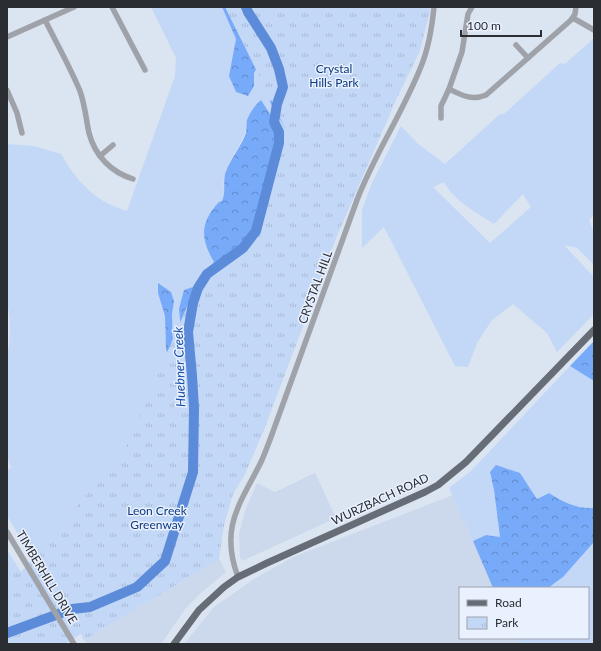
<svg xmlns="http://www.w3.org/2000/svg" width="601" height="651" viewBox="0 0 601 651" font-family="Lato,sans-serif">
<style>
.built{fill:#ccd8ec}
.green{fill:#c3d7f7;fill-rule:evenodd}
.forest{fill:url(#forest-crowns)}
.park{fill:url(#park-tufts)}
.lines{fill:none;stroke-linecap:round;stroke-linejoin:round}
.river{stroke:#5b8bd9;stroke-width:10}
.minor{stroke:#9fa2a8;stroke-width:5.5}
.major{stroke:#666d77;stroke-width:7}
.labels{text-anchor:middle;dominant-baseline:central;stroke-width:3;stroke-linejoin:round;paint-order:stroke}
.park-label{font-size:12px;fill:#0c397e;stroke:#e9f1ff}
.street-label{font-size:12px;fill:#2a2d32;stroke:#e9f1ff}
.water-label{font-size:13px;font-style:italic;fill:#134da9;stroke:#e9f1ff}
</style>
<defs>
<pattern id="forest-crowns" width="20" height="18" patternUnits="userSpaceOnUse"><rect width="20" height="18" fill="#78aafa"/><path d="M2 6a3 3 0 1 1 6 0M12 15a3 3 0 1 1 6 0" fill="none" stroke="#638bcb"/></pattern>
<pattern id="park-tufts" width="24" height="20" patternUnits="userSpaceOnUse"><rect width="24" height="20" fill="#c3d7f7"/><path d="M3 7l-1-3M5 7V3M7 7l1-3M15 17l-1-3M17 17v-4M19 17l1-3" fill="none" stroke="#a8b9d4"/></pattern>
</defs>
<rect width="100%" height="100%" fill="#dbe4f1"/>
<g class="built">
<polygon points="315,473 336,518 242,561 240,557 239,534 245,511 257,483 275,492"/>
<polygon points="453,495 493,588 460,588 460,638 515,638 518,644 184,644 214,607 254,579 293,557"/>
<polygon points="219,559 226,572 202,592 186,608 161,644 87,644 84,640"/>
</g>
<g class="green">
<path d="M151 7H222L236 39 235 47 254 86V73L274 37 430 7V11L419 53 396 60 357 190 338 233 293 352 40 570 7 516V470L11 468 7 454V357C11 340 11 320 7 303V144L34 146 61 154C72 173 84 189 103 201 110 205 119 208 127 211L175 76 176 58ZM247 121 239 250 201 276 214 262 208 252 205 239 225 194C218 172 238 152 245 133 247 129 247 125 247 121ZM158 293 172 314V330L166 350 165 316Z"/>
<path d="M594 38V215L589 220 592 228 594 229V265L577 248 564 245 594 277V314L557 352 547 333 513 304 492 320 477 343 468 367 455 366 384 227 362 248V210L372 183 401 126 417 143 445 164 500 114H504L560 63 565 64ZM444 182C454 201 476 212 494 224L523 194 531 207 490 243 433 187Z"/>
<path d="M570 366 594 381V508C577 509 563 502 549 493L537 499 520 473H490L494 490 500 537 486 535 473 541 449 488 471 471Z"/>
<polygon points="594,542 594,644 518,644 515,638 588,638 588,588 548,588 563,577"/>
</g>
<g class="forest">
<path d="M222 7H267L293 55 292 111 285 128 270 102 273 94C265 75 270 65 277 47L274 38 254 73V86L248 96 236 92 229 76 236 39Z"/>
<path d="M261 100 277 125 282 139 263 209 257 227 239 250 206 295 199 279 214 262C200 239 200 222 219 202L222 201C226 192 223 184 225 174 230 159 241 147 246 133 247 129 246 124 247 120 250 113 255 105 261 100Z"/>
<polygon points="158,283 171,292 174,301 172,314 173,353 171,357 166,350 165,316 158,293"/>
<polygon points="196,286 183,349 179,309 184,290"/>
<polygon points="594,341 594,381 570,366"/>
<path d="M496 465 520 473 537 499 549 493C563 502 577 509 594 508V542L563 577 548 588H493L473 541 486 535 500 537 494 490 490 472Z"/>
</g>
<polygon class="park" points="225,7 430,7 430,11 419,53 397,98 338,233 264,430 244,476 233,494 224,525 219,559 84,640 81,634 64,644 7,644 7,550 21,572 124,451 197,284 206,271 239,250 257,227 285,128"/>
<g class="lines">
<polyline class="river" points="7,633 72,609 90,607 137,587 165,561 193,472 194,408 192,376 188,332 193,303 198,288 207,274 243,248 256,231 279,143 279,132 274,122 277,104 283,87 279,69 271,48 248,12 246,7"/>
<g class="minor">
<polyline points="112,7 145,70"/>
<polyline points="573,18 594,30"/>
<path d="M45 20C57 44 70 67 80 91 85 105 86 119 89 133 95 156 111 172 133 179"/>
<polyline points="7,37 74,7"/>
<polyline points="516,45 528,58"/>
<path d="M449 89C461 95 472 101 486 95L571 20 575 14 576 7"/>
<polyline points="7,90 17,113 22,133"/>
<polyline points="441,118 441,106 449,89 462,52 468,14 472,7"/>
<polyline points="100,156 113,145"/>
<polyline points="7,532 74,644"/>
<path d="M238 577C219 526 241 503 262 460 265 453 268 445 271 437L357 200C375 153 404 111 422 64 429 46 432 27 434 7"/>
</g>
<polyline class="major" points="174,644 199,610 224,587 238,577 267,563 425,492 438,485 466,462 594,330"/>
</g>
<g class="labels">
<g class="park-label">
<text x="334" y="68">Crystal<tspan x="334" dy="14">Hills Park</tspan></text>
<text x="157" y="510">Leon Creek<tspan x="157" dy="14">Greenway</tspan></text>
</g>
<g class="street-label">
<text transform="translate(315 287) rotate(-70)">CRYSTAL HILL</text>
<text transform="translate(380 499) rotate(-25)">WURZBACH ROAD</text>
<text transform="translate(47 577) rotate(59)">TIMBERHILL DRIVE</text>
</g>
<g class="water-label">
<text transform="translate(179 367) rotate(-92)">Huebner Creek</text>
</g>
</g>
<rect width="601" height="651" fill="none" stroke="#2a2d32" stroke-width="16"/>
<rect x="459" y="587" width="130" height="52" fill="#e9f1ff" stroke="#9da3ad"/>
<rect x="467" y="600" width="20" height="6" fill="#666d77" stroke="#9da3ad"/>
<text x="495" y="607" font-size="12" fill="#2a2d32">Road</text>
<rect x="467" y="617" width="20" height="12" fill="url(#park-tufts)" stroke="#9da3ad"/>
<text x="495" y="627" font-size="12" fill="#2a2d32">Park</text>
<path d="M461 30v6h80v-6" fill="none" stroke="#2a2d32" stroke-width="2"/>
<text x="467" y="30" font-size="12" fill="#2a2d32" stroke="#e9f1ff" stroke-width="3" paint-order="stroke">100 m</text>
</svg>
